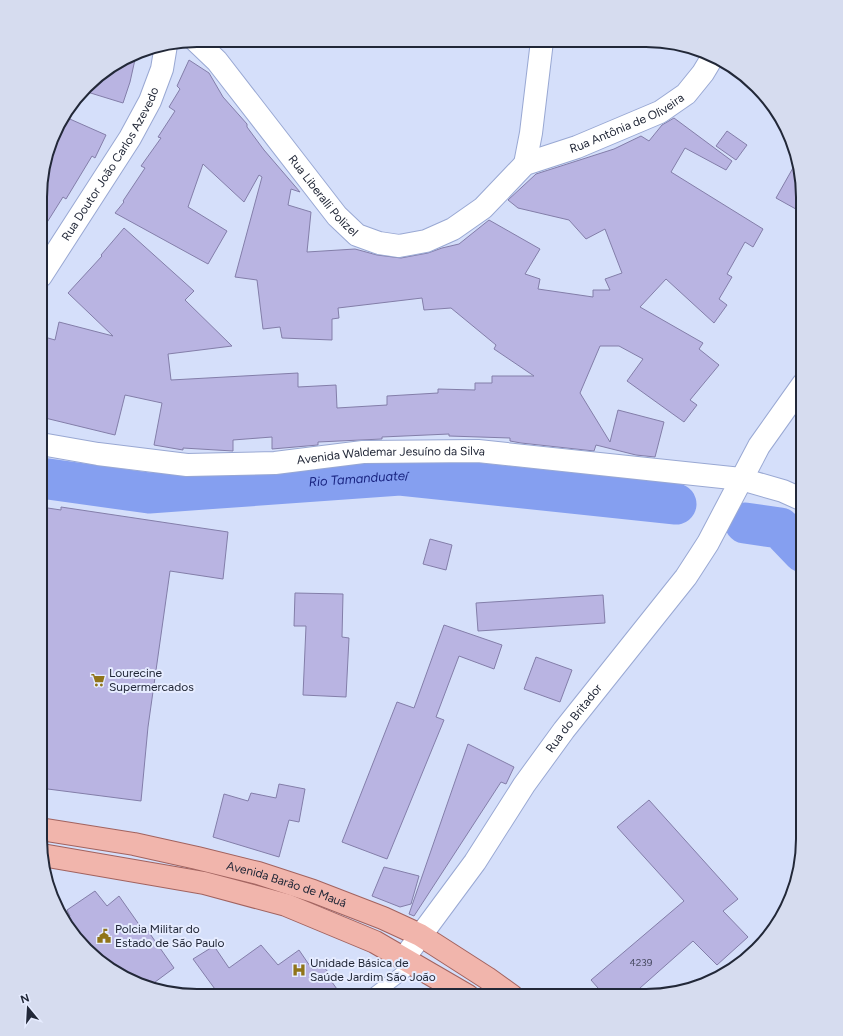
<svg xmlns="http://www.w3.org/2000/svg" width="843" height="1036" viewBox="0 0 843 1036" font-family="Figtree,sans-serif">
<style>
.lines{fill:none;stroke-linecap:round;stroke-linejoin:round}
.river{stroke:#859ff0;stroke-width:41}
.building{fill:#b9b4e2;stroke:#837ea9}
.service-casing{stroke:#99a8d3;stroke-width:15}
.minor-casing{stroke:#99a8d3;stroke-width:24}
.tertiary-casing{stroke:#99a8d3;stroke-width:24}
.primary-casing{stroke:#a2635f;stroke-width:24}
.service{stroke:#fff;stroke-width:13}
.minor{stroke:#fff;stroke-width:22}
.tertiary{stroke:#fff;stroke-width:22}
.primary{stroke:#f1b5ac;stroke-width:22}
.labels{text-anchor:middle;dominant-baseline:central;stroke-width:4;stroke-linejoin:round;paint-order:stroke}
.number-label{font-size:10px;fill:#484b62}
.street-label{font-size:12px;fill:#222838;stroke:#e6ecff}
.poi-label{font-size:12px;fill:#222838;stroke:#e6ecff;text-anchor:start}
.water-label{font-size:13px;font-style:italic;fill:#192480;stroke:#e6ecff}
.rim{fill:none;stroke:#222838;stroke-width:2}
</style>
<rect width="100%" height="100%" fill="#d5dffa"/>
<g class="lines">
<g class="river">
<path id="s1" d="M41 478 149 493 400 475 676 504"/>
<polyline points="745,523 780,528 803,552"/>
</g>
</g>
<g class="building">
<polygon points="136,55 130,82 123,103 84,91 94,79"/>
<polygon points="189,60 209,73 223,97 247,124 247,127 264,150 300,192 291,189 288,205 311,212 307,252 355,249 377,255 401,258 428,253 442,248 459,244 489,220 540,249 525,274 540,279 538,289 593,297 593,290 610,290 605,279 622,273 605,229 586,239 569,220 518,208 508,200 536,174 614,149 641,136 649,141 662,125 674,118 732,161 726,170 685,148 671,172 763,229 753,247 745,242 727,274 732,277 719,299 727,305 714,323 666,279 640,307 703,343 699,349 719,365 690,400 697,405 684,422 627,381 643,359 619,346 600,346 580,393 610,442 618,410 664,422 655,457 636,455 596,445 594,451 521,443 510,441 510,438 449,436 449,434 382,437 382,439 318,442 318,445 272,449 272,437 233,440 233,451 183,448 183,450 154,445 162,403 125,395 115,435 41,417 41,336 55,340 59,322 113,336 68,293 102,256 101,255 124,228 194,291 185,300 232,346 168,354 171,380 298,373 298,387 336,385 337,408 387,405 387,396 438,393 438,389 475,390 475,383 492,383 492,376 534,376 494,349 496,345 451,308 424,310 422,298 338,308 339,318 332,319 332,340 282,338 280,327 263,329 257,280 235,277 262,177 259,175 244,202 203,164 188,207 227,231 208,264 115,213 124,202 123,201 145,168 141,166 161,138 158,137 175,111 169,107 180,89 177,86"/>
<polygon points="63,116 106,135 95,158 92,156 66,199 63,197 41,232 41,176"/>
<polygon points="727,131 747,145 736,160 716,146"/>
<polygon points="798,159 803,197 803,213 776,198"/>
<polygon points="41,507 61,510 61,507 228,532 223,579 170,571 148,727 141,801 40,788 40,633 44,613 40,613"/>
<polygon points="430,539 452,545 446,570 423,564"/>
<polygon points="295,593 343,594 342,637 349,638 346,697 303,695 306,626 294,626"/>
<polygon points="603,595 605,623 478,631 476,603"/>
<polygon points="444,625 502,645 494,669 459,656 436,717 444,720 387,859 342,842 397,702 414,708"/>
<polygon points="536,657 572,670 560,702 524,689"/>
<polygon points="468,744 514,767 506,784 501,782 414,916 409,914"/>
<polygon points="279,784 305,789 299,822 289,820 279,857 213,837 224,794 248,801 251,793 276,798"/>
<polygon points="649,800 738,899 723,911 748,937 717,965 693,941 631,996 605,996 591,980 684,901 617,827"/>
<polygon points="384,867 419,876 411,904 400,907 372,896"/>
<polygon points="95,891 107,906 119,896 145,933 148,931 174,968 147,988 110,970 64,921 70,916 67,910"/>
<polygon points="261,945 278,965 299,950 312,969 320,963 330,974 329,978 342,996 220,996 193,959 214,946 229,968"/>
</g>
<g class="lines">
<defs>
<polyline id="service" points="372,996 414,964"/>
<g id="minor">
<path id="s2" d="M195 40 217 61 337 216 357 235 379 243 399 246 426 241 453 229 483 208 525 164 577 147 660 112 686 94 703 73 712 58"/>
<polyline points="525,164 531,133 542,41"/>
<path id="s3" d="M41 276 130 138 150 101 162 69 166 45"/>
<path id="s4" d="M41 444 98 454 187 465 275 463 363 452 478 451 741 479 783 491 803 500"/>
</g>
<g id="tertiary">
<path id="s5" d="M404 958 475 862 524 785 564 730 686 577 708 543 759 446 803 384"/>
</g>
<g id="primary">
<path id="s6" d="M40 829 134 844 197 858 258 873 313 891 383 918 420 935 487 978 512 996"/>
<polyline points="42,855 204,883 286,905 375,942 468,996"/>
</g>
</defs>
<use href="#service" class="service-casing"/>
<use href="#minor" class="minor-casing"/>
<use href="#tertiary" class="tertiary-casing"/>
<use href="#primary" class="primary-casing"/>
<use href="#service" class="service"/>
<use href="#minor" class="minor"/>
<use href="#tertiary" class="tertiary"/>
<use href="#primary" class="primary"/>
</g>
<defs>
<symbol id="supermarket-bare" viewBox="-9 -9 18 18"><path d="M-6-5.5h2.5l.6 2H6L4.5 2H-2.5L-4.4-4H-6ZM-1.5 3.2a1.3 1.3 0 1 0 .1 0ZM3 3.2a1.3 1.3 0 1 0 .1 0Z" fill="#907419" stroke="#e6ecff" stroke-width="2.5" paint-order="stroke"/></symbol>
<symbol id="civic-bare" viewBox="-9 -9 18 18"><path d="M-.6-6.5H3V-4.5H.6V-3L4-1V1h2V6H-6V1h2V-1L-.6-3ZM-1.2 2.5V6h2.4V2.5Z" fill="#907419" stroke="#e6ecff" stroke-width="2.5" paint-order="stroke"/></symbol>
<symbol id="hospital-bare" viewBox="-9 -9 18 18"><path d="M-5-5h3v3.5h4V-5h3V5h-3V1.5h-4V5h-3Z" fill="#907419" stroke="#e6ecff" stroke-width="2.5" paint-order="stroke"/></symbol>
</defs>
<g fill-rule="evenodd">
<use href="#supermarket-bare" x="88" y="670" width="20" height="20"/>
<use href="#civic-bare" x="94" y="926" width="20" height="20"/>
<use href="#hospital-bare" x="289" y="960" width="20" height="20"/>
</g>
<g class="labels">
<g class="number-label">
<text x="641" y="962">4239</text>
</g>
<g class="street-label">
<text stroke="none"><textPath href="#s2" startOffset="562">Rua Antônia de Oliveira</textPath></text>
<text stroke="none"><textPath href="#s3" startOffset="132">Rua Doutor João Carlos Azevedo</textPath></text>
<text stroke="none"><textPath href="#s2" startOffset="202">Rua Liberalli Polizel</textPath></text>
<text stroke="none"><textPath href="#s4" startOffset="352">Avenida Waldemar Jesuíno da Silva</textPath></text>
<text stroke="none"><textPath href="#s5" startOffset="294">Rua do Britador</textPath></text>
<text stroke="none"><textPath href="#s6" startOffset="253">Avenida Barão de Mauá</textPath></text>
</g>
<g class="poi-label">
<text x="109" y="673">Lourecine<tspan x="109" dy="14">Supermercados</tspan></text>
<text x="115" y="929">Polcia Militar do<tspan x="115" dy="14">Estado de São Paulo</tspan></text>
<text x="310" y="963">Unidade Básica de<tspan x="310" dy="14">Saúde Jardim São João</tspan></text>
</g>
<g class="water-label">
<text stroke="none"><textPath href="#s1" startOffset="319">Rio Tamanduateí</textPath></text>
</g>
</g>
<path d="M0 0H843V1036H0ZM197 47H646A150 150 0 0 1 796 197V839A150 150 0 0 1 646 989H197A150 150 0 0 1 47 839V197A150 150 0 0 1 197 47Z" fill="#d6dcef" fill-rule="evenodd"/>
<path class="rim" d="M197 47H646A150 150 0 0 1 796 197V839A150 150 0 0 1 646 989H197A150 150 0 0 1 47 839V197A150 150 0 0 1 197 47Z"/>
<g transform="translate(28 1008) rotate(342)" stroke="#e6ecff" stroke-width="3" paint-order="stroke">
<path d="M0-3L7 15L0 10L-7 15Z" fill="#222838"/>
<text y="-6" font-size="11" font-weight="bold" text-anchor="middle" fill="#222838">N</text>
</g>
</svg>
